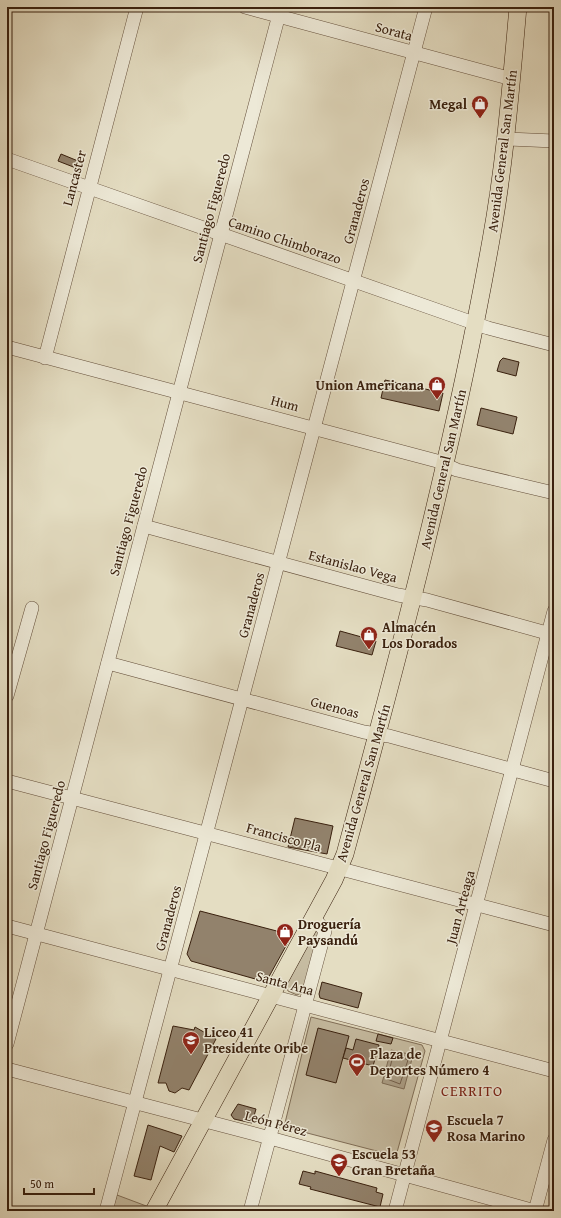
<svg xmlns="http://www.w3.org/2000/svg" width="561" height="1218" viewBox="0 0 561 1218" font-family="'Gentium Book Plus',serif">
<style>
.green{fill:#c7bda3;stroke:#806e58}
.water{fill:#aa9d85;stroke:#7d6b55}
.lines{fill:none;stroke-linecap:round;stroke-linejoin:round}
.shore{stroke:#725e4a;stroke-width:1}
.building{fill:#92826c;stroke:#39200e}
.minor-casing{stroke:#644f3b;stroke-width:14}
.major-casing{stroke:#39200e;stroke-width:18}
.minor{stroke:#ede9d7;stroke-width:13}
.major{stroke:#e4ddc2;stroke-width:17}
.labels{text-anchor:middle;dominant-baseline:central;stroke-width:3;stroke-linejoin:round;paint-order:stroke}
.street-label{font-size:14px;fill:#39200e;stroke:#ede9d7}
.poi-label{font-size:14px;font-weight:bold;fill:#39200e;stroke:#ede9d7;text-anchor:start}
.neighbourhood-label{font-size:15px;letter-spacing:1px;fill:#7a1f14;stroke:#ede9d7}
</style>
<rect width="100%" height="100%" fill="#e4ddc2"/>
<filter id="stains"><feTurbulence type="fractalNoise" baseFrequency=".005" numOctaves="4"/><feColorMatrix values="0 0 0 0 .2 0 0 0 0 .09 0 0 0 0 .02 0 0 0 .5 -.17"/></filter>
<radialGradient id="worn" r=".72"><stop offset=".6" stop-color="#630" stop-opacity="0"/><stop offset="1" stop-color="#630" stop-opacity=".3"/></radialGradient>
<g class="green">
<polygon points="317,930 319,932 303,992 297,995 288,991 286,986 313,932"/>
<polygon points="311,1017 422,1045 425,1051 396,1156 284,1127"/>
<polygon points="117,1195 149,1207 147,1211 112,1211"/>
</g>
<polygon class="water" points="391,1050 413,1055 404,1089 382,1083"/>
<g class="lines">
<polygon class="shore" points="396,1055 408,1060 400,1084 387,1079 393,1056"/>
</g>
<g class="building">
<polygon points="61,154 78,161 76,168 58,161"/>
<polygon points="503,358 519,362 516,376 497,371 500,361"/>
<polygon points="385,380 443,393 439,411 381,398"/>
<polygon points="481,408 517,417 513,434 477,425"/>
<polygon points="340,631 376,641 372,655 336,646"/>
<polygon points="295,818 333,826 327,854 288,847"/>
<polygon points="200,911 292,935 266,982 191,961 187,954"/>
<polygon points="322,982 362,993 358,1008 320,998 319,994"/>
<polygon points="173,1026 194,1030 195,1027 216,1039 189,1090 182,1088 175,1093 169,1091 166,1083 158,1083"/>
<polygon points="318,1028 349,1036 336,1083 306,1075"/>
<polygon points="378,1034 393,1038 391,1044 376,1041"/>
<polygon points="356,1039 379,1045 373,1066 343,1058 346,1048 353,1050"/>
<polygon points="238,1104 256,1109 252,1123 234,1119 231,1115"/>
<polygon points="148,1125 182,1136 174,1152 160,1146 151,1180 134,1176"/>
<polygon points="303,1171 315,1174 315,1171 377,1188 376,1192 383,1194 380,1207 310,1189 311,1187 299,1184"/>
</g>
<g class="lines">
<defs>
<g id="minor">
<polyline points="245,7 512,79"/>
<polyline points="506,139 554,141"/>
<polyline points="7,159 488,328 554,345"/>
<polyline points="7,347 437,461 457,470 554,493"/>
<polyline points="45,358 137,7"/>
<polyline points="144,526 398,595 427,600 554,635"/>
<polyline points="108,663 364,732 389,736 554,781"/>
<polyline points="7,696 32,608"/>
<polyline points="7,781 554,925"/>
<polyline points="7,926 554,1071"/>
<polyline points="7,1044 281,7"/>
<polyline points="7,1069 270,1138 535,1211"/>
<polyline points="106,1211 426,7"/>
<polyline points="250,1211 325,931 314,918"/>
<polyline points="395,1211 554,611"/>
<polyline points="535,1211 554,1140"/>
</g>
<path id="major" d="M154 1211 334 880 345 854C400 651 454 448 491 240 505 163 511 85 518 7"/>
</defs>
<use href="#minor" class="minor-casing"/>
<use href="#major" class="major-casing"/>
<use href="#minor" class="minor"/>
<use href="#major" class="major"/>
</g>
<defs>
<symbol id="shop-pin" viewBox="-11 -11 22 30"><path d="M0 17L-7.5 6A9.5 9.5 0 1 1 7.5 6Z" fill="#8f2418" stroke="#ede9d7"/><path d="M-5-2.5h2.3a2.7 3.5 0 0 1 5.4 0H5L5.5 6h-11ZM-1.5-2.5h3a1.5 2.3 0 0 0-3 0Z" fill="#fff"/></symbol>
<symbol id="school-pin" viewBox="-11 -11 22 30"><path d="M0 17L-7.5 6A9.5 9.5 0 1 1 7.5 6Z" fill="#8f2418" stroke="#ede9d7"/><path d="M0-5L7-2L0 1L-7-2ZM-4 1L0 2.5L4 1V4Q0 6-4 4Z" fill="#fff"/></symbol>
<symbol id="stadium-pin" viewBox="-11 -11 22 30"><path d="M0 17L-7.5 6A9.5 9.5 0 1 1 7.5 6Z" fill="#8f2418" stroke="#ede9d7"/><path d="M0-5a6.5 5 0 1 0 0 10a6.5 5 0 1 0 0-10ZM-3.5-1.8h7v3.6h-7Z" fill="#fff"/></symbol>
</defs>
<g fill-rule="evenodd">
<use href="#shop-pin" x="470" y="94" width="20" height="27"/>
<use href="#shop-pin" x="427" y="375" width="20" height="27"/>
<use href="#shop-pin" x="359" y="625" width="20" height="27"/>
<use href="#shop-pin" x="275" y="922" width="20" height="27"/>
<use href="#school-pin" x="181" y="1030" width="20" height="27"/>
<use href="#stadium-pin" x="347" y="1052" width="20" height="27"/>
<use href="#school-pin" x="424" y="1118" width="20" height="27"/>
<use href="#school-pin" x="329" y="1152" width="20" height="27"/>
</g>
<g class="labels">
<g class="street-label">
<text transform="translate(394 31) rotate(15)">Sorata</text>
<text transform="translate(502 151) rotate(-83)">Avenida General San Martín</text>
<text transform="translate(74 178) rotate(-75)">Lancaster</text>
<text transform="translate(211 208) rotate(-75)">Santiago Figueredo</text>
<text transform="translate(356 211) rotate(-75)">Granaderos</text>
<text transform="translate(285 240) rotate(19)">Camino Chimborazo</text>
<text transform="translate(285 403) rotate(15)">Hum</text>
<text transform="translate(443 469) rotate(-77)">Avenida General San Martín</text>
<text transform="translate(128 521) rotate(-75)">Santiago Figueredo</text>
<text transform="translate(353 566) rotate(15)">Estanislao Vega</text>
<text transform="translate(251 605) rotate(-75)">Granaderos</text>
<text transform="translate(335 707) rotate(15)">Guenoas</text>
<text transform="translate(363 783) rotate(-74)">Avenida General San Martín</text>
<text transform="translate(46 835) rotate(-75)">Santiago Figueredo</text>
<text transform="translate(284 837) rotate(15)">Francisco Pla</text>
<text transform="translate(460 907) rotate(-75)">Juan Arteaga</text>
<text transform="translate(168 918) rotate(-75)">Granaderos</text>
<text transform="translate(285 983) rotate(15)">Santa Ana</text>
<text transform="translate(276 1123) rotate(15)">León Pérez</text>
</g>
<g class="poi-label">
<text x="467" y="104" text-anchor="end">Megal</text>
<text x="424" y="385" text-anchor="end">Union Americana</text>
<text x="382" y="627">Almacén<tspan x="382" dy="16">Los Dorados</tspan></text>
<text x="298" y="924">Droguería<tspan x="298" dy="16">Paysandú</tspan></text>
<text x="204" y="1032">Liceo 41<tspan x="204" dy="16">Presidente Oribe</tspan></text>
<text x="370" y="1054">Plaza de<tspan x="370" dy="16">Deportes Número 4</tspan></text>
<text x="447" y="1120">Escuela 7<tspan x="447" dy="16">Rosa Marino</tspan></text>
<text x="352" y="1154">Escuela 53<tspan x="352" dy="16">Gran Bretaña</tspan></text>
</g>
<g class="neighbourhood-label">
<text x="472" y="1090">CERRITO</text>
</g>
</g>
<rect width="561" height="1218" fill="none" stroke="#e4ddc2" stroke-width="24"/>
<rect x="8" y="8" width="545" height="1202" fill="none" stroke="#39200e" stroke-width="2"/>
<rect x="12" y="12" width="537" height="1194" fill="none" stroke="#39200e"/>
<path d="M24 1188v6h70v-6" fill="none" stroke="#39200e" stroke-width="2"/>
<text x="30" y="1188" font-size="12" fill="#39200e" stroke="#ede9d7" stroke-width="3" paint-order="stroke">50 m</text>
<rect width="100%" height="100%" filter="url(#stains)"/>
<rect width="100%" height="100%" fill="url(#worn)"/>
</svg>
